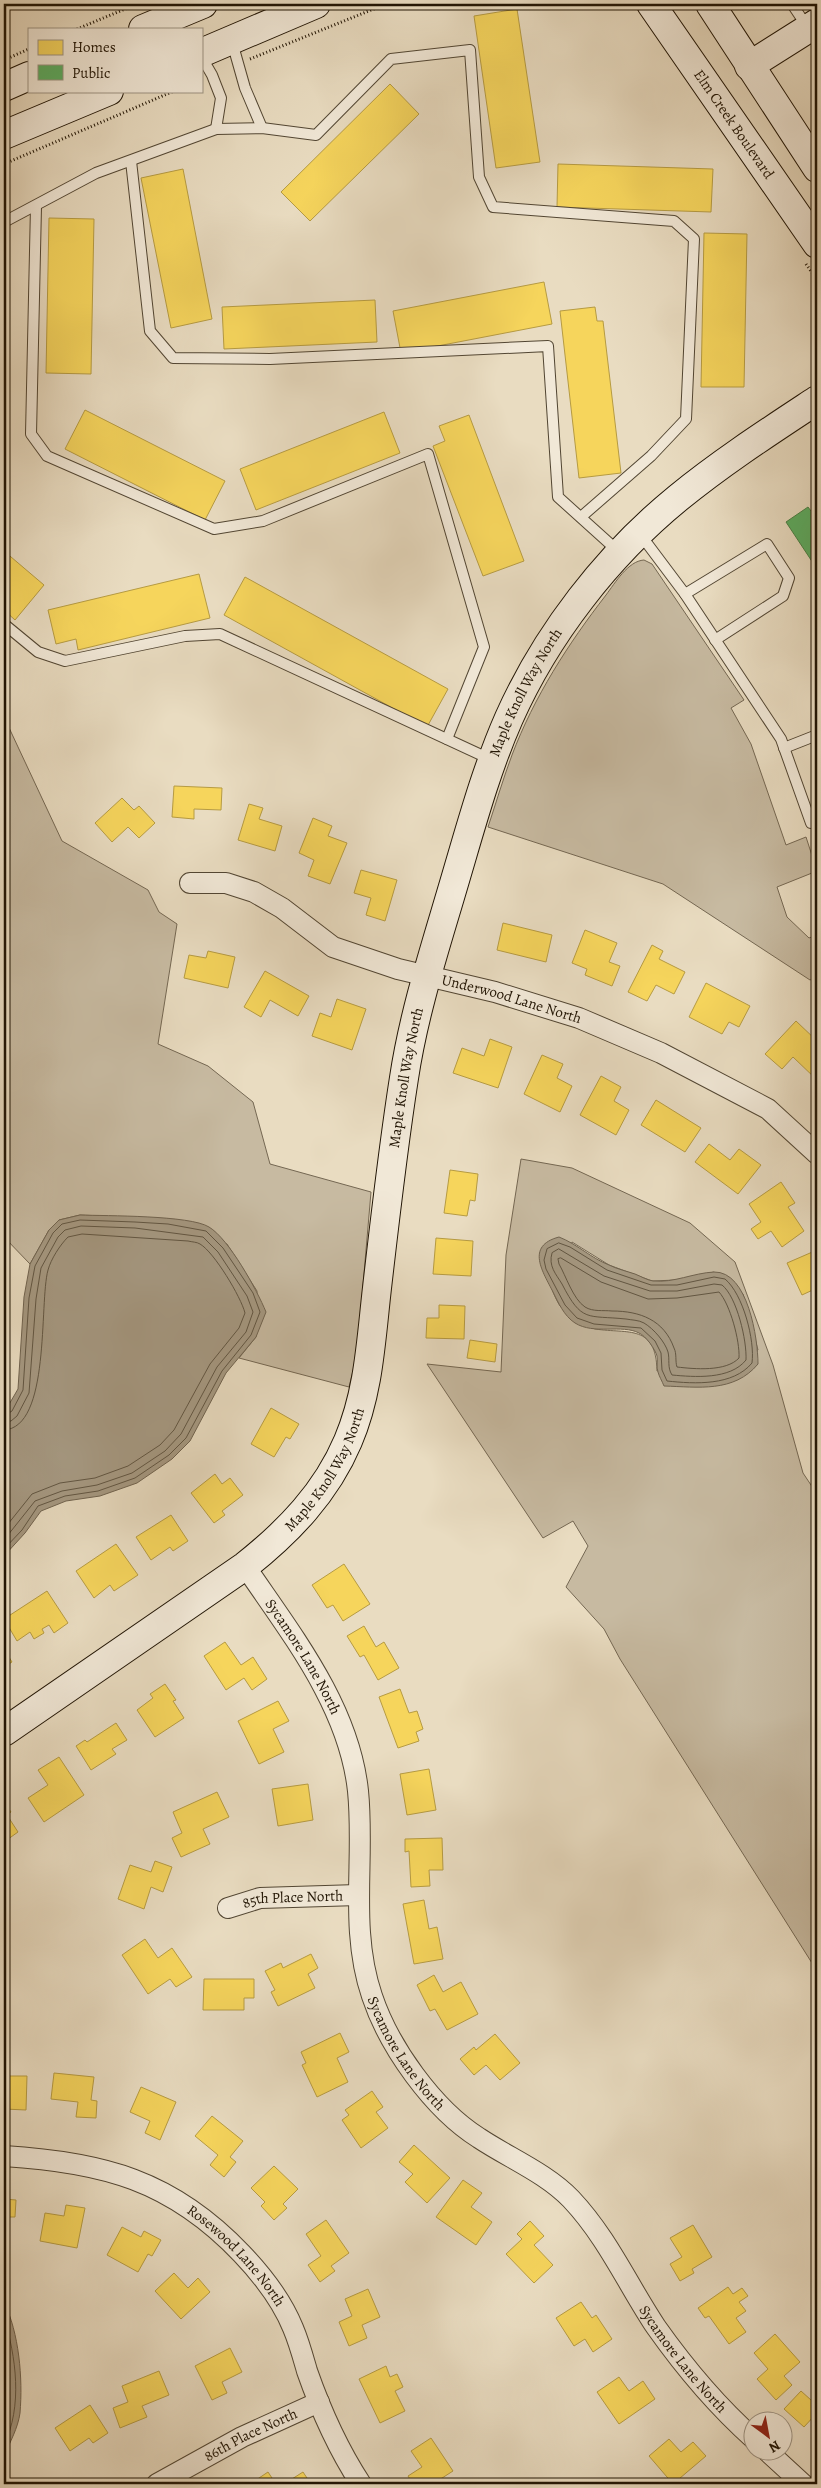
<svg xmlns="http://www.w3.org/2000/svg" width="821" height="2488" viewBox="0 0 821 2488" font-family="Alegreya,serif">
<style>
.green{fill:#c7baa1;stroke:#746752;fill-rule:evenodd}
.water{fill:#a59881;stroke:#70634f}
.homes{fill:#f6d55c;stroke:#b69b42}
.public{fill:#5aae61;stroke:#498045}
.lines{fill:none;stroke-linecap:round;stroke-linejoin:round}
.shore{stroke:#625642;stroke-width:1}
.lane-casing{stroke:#524633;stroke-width:12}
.street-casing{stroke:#524633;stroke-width:22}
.secondary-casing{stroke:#201404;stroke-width:30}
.path{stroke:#201404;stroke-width:3;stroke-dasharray:1 2.5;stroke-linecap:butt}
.lane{stroke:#f1e8d7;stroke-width:10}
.street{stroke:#f1e8d7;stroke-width:20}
.secondary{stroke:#f1e8d7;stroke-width:28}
.labels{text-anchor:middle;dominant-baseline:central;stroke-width:5;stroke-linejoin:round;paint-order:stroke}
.street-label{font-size:15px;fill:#201404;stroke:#f1e8d7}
</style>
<rect width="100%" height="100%" fill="#e9dcc1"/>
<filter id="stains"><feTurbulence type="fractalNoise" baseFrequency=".004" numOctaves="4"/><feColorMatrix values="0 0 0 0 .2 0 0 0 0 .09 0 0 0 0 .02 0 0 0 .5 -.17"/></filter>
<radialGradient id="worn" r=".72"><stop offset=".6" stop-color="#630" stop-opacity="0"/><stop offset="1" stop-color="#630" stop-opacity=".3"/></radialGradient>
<g class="green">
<path d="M644 560 652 564 744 700 731 708 751 744 786 845 806 837 817 871 777 887 787 917 809 938 817 935V977L810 980 663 884 488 827C496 803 503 779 512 755 534 697 568 644 606 595 615 583 628 561 644 560Z"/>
<polygon points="4,717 62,841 148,890 159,912 177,924 158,1044 208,1066 253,1102 270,1164 371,1192 357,1355 349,1387 239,1358 256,1337 257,1291 227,1244 168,1219 80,1215 59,1220 49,1230 30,1264 4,1237"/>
<path d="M521 1159 572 1168 690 1223 735 1262 773 1365 803 1473 817 1494V1971L620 1659 604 1629 566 1587 588 1546 573 1521 543 1538 427 1364 501 1372 506 1255ZM572 1242 609 1265 652 1281 676 1280 714 1272 743 1294 758 1350 657 1371C656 1324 629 1334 595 1329 590 1328 564 1311 560 1306 557 1301 554 1295 552 1289Z"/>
</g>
<g class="water">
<path d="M80 1215C106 1216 190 1215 209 1227 229 1239 257 1290 266 1312L256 1337 226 1373 190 1441 172 1459 137 1483 100 1496 66 1501 41 1511 25 1533 4 1556V1413L18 1389 24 1297 30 1264 49 1230 59 1220Z"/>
<path d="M559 1237C577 1244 591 1258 609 1265 617 1269 626 1271 635 1274 640 1276 647 1280 653 1281 674 1283 693 1273 714 1272 748 1271 758 1339 758 1364 734 1393 698 1387 664 1386 662 1381 659 1376 658 1372 656 1367 658 1361 657 1356 655 1349 646 1336 639 1333 622 1324 594 1335 575 1323 564 1316 558 1302 553 1292 543 1272 525 1246 559 1237Z"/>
<path d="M4 2302C19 2333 23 2378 20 2413 18 2428 10 2442 4 2456Z"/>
</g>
<g class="homes">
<polygon points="517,9 540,162 496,168 474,16"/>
<polygon points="390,84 419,114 310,221 281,192"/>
<polygon points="558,164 713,169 711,212 557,207"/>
<polygon points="183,169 212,319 171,328 141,178"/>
<polygon points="49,218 94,219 91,374 46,373"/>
<polygon points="704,233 747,234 744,387 701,387"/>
<polygon points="544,282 552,324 401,353 393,311"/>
<polygon points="375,300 377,342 224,349 222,307"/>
<polygon points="595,307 597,321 603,321 621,473 579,478 560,311"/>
<polygon points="85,410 225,481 205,520 65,449"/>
<polygon points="384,412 400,453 256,510 240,469"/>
<polygon points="469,415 524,561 483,576 433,446 445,441 439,426"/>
<polygon points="4,551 44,585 15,620 4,610"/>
<polygon points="199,574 210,618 78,650 76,639 56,644 48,610"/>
<polygon points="245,577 448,689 427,727 224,615"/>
<polygon points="174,786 222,788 221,810 194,809 194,819 172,817"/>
<polygon points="122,798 134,810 139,806 155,823 139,838 128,827 112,842 95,823"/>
<polygon points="249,804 263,808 259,819 282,826 275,851 238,840"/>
<polygon points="313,818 332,826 328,836 347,843 330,884 308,876 314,860 299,853"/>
<polygon points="361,870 397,880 385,921 366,915 371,898 354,893"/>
<polygon points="503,923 552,935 546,962 497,950"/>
<polygon points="585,930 617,943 609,962 620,966 612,986 585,975 587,969 572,963"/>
<polygon points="652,945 663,951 659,959 685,972 674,994 656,985 647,1001 628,992"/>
<polygon points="208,951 235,957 228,988 184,978 189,955 206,958"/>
<polygon points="265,971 309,996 298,1016 270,1000 261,1017 244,1007"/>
<polygon points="706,983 750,1006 739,1027 729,1022 722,1034 689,1017"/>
<polygon points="337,999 366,1009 352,1050 312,1036 320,1013 331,1017"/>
<polygon points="796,1021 817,1041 817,1080 793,1057 782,1069 765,1054"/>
<polygon points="490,1039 512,1047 498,1088 453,1073 462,1048 484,1056"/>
<polygon points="542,1055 563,1064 557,1078 572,1086 560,1112 524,1094"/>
<polygon points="601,1076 621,1087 614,1101 629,1110 616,1135 580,1115"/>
<polygon points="656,1100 701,1128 685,1152 641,1125"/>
<polygon points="709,1144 730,1160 739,1149 761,1165 738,1194 695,1162"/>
<polygon points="450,1170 478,1174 475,1201 470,1200 467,1216 444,1213"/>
<polygon points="781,1182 795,1203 788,1207 804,1231 782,1247 771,1231 758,1239 751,1229 761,1222 749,1204"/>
<polygon points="436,1238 473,1241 471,1276 433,1274"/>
<polygon points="817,1250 817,1288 802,1295 787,1263"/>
<polygon points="439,1305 465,1306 464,1339 426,1338 427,1318 439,1318"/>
<polygon points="470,1340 497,1344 495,1362 467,1358"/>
<polygon points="271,1408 299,1424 290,1439 286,1437 274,1457 251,1444"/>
<polygon points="215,1474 222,1484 230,1478 243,1495 222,1511 225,1515 214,1523 191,1493"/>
<polygon points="171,1515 188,1541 173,1551 170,1547 151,1560 136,1537"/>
<polygon points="116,1544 138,1575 114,1591 110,1585 94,1598 76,1571"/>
<polygon points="344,1564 370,1604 343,1621 333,1605 327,1608 312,1585"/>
<polygon points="47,1591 68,1623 54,1633 49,1625 42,1629 44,1633 34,1639 30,1632 17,1641 4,1619"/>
<polygon points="364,1626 376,1647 384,1642 399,1668 378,1680 364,1655 360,1657 347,1636"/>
<polygon points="225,1642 241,1665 253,1657 267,1679 252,1690 244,1678 226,1690 204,1656"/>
<polygon points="4,1649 12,1662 4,1667"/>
<polygon points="165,1684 176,1700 173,1701 184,1718 155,1737 137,1710 153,1698 150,1694"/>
<polygon points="400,1689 409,1713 417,1711 423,1729 416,1732 419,1741 398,1748 379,1697"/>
<polygon points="278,1701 289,1721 273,1729 284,1752 259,1764 238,1721"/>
<polygon points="116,1723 127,1740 112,1749 116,1754 91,1770 76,1746 85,1740 87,1742"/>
<polygon points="59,1757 84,1795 44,1822 28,1798 48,1785 38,1770"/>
<polygon points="429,1769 436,1810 407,1815 400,1774"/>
<polygon points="308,1784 313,1820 278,1826 272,1789"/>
<polygon points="217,1792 229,1817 203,1829 210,1844 181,1857 172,1838 182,1833 173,1812"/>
<polygon points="4,1802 11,1812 7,1815 18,1832 4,1842"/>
<polygon points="442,1838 443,1870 429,1870 430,1886 411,1887 409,1851 405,1852 405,1839"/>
<polygon points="155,1861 172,1867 163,1892 151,1887 144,1909 118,1899 130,1865 151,1872"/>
<polygon points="424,1900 429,1929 437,1927 443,1959 414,1964 403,1904"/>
<polygon points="145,1939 158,1958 172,1948 192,1977 176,1987 170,1979 148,1994 122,1955"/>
<polygon points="311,1954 318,1968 308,1974 315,1988 278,2006 271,1992 275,1990 265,1971 281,1963 283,1968"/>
<polygon points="434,1975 443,1992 461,1982 478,2014 447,2030 435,2009 430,2011 417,1985"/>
<polygon points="204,1979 254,1979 254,1998 244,1998 244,2010 203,2010"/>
<polygon points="340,2033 349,2052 337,2058 348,2082 317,2097 302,2065 306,2063 301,2052"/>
<polygon points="495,2034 520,2063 500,2080 486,2065 474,2075 460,2059 474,2047 476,2050"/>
<polygon points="54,2073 94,2077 91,2100 97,2101 96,2118 76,2117 78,2102 51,2099"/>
<polygon points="4,2076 27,2076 26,2110 4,2109"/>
<polygon points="141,2087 176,2102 160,2140 145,2133 150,2121 130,2112"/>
<polygon points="372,2091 383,2107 376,2112 388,2128 361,2148 342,2120 349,2115 345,2110"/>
<polygon points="212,2116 243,2141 230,2157 236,2162 224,2177 210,2165 218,2155 195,2136"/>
<polygon points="414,2145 450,2178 427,2203 405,2182 413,2174 399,2162"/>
<polygon points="274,2166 298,2189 283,2204 287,2208 274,2220 261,2206 265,2202 251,2188"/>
<polygon points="463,2180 482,2193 471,2207 492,2222 476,2245 436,2217"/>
<polygon points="4,2199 16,2200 15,2217 7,2217 7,2238 4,2238"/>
<polygon points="66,2205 85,2208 77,2248 40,2241 45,2213 64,2216"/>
<polygon points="326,2220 349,2253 331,2266 335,2271 320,2282 308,2265 321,2256 306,2234"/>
<polygon points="530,2221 544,2236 534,2245 553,2265 534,2283 506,2254 522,2239 517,2234"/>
<polygon points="693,2225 712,2257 692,2269 694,2273 680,2281 670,2264 682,2257 670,2238"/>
<polygon points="122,2227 141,2237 144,2231 161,2240 152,2256 148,2254 138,2272 107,2255"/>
<polygon points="174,2273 188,2288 198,2278 210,2292 181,2319 155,2291"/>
<polygon points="728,2287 733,2294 742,2288 748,2296 739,2302 746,2311 736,2318 746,2332 729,2344 709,2316 705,2318 698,2308"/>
<polygon points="368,2289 380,2317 362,2325 367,2338 349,2346 339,2322 352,2316 345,2299"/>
<polygon points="581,2302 592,2318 596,2315 612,2339 593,2352 585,2339 574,2346 556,2318"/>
<polygon points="775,2334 800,2362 784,2376 792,2385 776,2400 757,2379 768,2369 754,2353"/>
<polygon points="230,2348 242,2372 222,2382 227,2393 212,2400 195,2366"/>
<polygon points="386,2366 390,2377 397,2374 403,2387 395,2391 405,2411 380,2423 359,2379"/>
<polygon points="159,2371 169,2395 142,2406 147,2417 120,2428 113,2408 128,2402 122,2386"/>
<polygon points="619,2377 629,2391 643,2381 655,2399 619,2424 597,2392"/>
<polygon points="801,2391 811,2400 817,2393 817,2417 815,2415 804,2427 784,2409"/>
<polygon points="90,2405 108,2433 93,2443 89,2438 70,2451 55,2428"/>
<polygon points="431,2438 453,2471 439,2480 442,2484 413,2484 408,2476 422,2467 411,2451"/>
<polygon points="669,2439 681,2452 693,2442 706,2456 673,2484 649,2456"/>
<polygon points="268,2472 276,2484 250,2484"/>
<polygon points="303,2472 311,2484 284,2484"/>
</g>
<polygon class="public" points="808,507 811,511 817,507 817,569 786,522"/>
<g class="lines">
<g class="shore">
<path d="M559 1243 570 1247 607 1270 651 1285H677L714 1277 725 1279C743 1294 755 1340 752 1363 733 1386 695 1384 667 1381L662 1370 661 1353 655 1341 641 1328 594 1324 577 1318 565 1305 546 1269 544 1260 547 1249Z"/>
<path d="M559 1249 604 1276 650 1291H677L714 1284 722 1285C737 1297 747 1341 746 1360 730 1380 694 1377 672 1375 667 1367 670 1360 668 1352 665 1342 654 1329 644 1323 639 1320 631 1320 626 1319 587 1315 582 1323 562 1284 556 1274 548 1266 552 1253Z"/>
<path d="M561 1258 601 1282 648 1299 677 1298 719 1292C730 1304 740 1341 739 1358 726 1372 694 1369 677 1367 675 1361 677 1354 674 1348 664 1320 640 1311 612 1311 603 1310 593 1312 585 1307 573 1299 566 1276 559 1264L558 1259Z"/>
<polyline points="4,1416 12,1411 23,1390 29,1298 35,1266 53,1233 62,1224 80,1220 135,1222 168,1224 206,1231 223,1248 253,1293 260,1312 251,1335 222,1371 186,1438 169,1455 135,1478 98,1491 65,1496 38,1506 22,1530 4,1549"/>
<polyline points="4,1422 11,1421 17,1416 29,1393 36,1299 41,1268 58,1237 65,1230 81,1226 135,1228 203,1237 218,1252 247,1296 253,1312 246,1332 217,1367 181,1434 165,1451 132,1473 97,1485 62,1491 35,1501 4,1540"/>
<path d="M4 1430C51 1428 39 1303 48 1270 51 1259 60 1245 68 1237L82 1234 188 1241C192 1242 197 1242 200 1244 214 1252 241 1297 245 1313L239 1328 210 1364 174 1430 160 1445 128 1466 95 1478 60 1483 32 1494 4 1529"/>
<path d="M4 2317C16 2357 23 2406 4 2445"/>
<path d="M4 2338C11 2362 11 2406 4 2430"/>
</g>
<defs>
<g id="lane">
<polyline points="4,4 6,4"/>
<polyline points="792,4 808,28"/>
<polyline points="232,42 245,88 262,128"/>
<polyline points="201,56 212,75 221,98 216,129"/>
<polyline points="131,161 150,331 173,358 270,359 548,346 558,497 619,552"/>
<polyline points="36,206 31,434 47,456 214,529 263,521 428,454 484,647 447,739"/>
<polyline points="4,222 96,173 216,129 262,128 316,135 391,59 470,50 479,177 493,207 674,221 694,239 686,419 651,456 581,517"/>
<polyline points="640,534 685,594 781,739 811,823 817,823"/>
<polyline points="685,594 767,544 789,578 783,596 715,640"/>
<polyline points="4,624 38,652 65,661 185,636 220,634 492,760"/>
<polyline points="784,748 817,735"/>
</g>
<g id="street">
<path id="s1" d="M190 883H226L254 892 282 908 333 947 398 969 495 992 579 1018 661 1053 768 1109 817 1154"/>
<path id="s2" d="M245 1566C291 1634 349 1706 358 1791 365 1859 349 1929 372 1996 389 2047 433 2109 479 2138 509 2158 546 2173 571 2199 607 2237 628 2285 656 2327 685 2368 717 2406 754 2439"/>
<path id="s3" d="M228 1908 260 1898 358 1895"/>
<path id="s4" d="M4 2156C102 2162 172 2180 242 2254 262 2275 282 2301 293 2328 299 2342 303 2357 307 2371 321 2411 338 2449 361 2484"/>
<polyline points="766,2450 803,2484"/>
<path id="s5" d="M157 2484 242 2437 319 2402"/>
</g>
<g id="secondary">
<path id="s6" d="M651 4 817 244"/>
<polyline points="710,4 817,168"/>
<polyline points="143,29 203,4"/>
<polyline points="201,53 316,4"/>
<polyline points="749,66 817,23"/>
<polyline points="4,87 29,76"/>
<polyline points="4,135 109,91"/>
<path id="s7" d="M4 1732 245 1566C288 1532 326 1493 348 1441 369 1392 371 1340 377 1288 385 1218 393 1148 404 1078 414 1011 436 945 455 880 471 826 486 770 509 718 546 635 607 556 678 498 722 462 770 431 817 400"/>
</g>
</defs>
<use href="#lane" class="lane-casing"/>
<use href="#street" class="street-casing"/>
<use href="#secondary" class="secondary-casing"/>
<g class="path">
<polyline points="77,29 137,4"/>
<polyline points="250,59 386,4"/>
<polyline points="4,60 29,49"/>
<polyline points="4,164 174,91"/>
<polyline points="806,264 817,280"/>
</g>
<use href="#lane" class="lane"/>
<use href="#street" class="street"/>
<use href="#secondary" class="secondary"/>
</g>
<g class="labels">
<g class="street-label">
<text stroke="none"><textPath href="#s6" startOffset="146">Elm Creek Boulevard</textPath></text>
<text stroke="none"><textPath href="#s7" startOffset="1230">Maple Knoll Way North</textPath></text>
<text stroke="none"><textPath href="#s1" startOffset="348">Underwood Lane North</textPath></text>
<text stroke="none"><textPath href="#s7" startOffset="825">Maple Knoll Way North</textPath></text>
<text stroke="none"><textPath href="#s7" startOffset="420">Maple Knoll Way North</textPath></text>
<text stroke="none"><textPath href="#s2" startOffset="108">Sycamore Lane North</textPath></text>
<text stroke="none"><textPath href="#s3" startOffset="66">85th Place North</textPath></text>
<text stroke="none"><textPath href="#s2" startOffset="528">Sycamore Lane North</textPath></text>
<text stroke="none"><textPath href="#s4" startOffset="262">Rosewood Lane North</textPath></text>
<text stroke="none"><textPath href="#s2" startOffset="948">Sycamore Lane North</textPath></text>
<text stroke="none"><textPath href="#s5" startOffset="106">86th Place North</textPath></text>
</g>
</g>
<rect width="821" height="2488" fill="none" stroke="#e9dcc1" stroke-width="20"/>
<rect x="5" y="5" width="811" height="2478" fill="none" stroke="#201404" stroke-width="2.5"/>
<rect x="10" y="10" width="801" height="2468" fill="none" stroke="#201404"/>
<rect x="28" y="28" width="175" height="65" fill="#f1e8d7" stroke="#9d9383"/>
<rect x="38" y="40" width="25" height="15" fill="#f6d55c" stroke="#9d9383"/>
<text x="72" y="52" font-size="15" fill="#201404">Homes</text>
<rect x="38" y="65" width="25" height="15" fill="#5aae61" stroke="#9d9383"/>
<text x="72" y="78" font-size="15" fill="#201404">Public</text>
<g transform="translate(768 2436) rotate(148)"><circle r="24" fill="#f1e8d7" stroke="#9d9383"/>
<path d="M0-4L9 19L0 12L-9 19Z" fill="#8f2418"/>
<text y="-8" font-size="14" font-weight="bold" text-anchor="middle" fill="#201404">N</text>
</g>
<rect width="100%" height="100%" filter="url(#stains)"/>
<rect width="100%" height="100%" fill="url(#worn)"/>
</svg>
